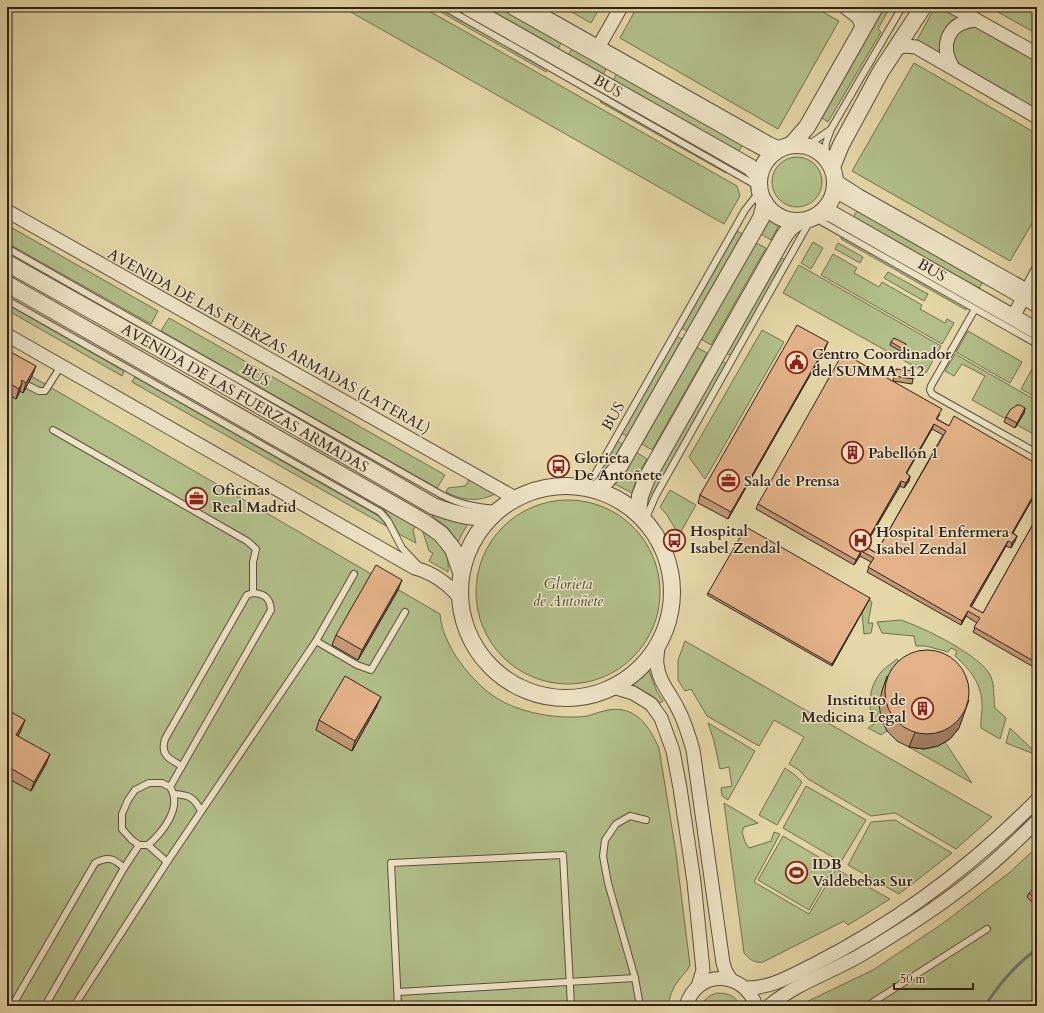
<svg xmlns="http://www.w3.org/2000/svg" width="1044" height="1013" viewBox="0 0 1044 1013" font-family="Cardo,serif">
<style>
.green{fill:#b2bf89;stroke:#717052}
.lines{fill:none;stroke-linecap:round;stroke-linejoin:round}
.stream{stroke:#6d7d72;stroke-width:3}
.service-casing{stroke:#5d4f3f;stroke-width:8}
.minor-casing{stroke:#5d4f3f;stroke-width:15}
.tertiary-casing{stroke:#5d4f3f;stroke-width:18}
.service{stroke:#eee5c6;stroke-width:6}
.minor{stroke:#eee5c6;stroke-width:13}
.tertiary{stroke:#eee5c6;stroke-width:16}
.wall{fill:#c39975;stroke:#30221c;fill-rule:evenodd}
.shaded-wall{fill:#9f7d5f;stroke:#30221c}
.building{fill:#e3b288;stroke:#30221c;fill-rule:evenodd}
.labels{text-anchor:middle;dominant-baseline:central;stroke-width:3;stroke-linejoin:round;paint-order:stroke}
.street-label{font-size:15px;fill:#30221c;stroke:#eee5c6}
.poi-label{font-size:15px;font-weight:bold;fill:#30221c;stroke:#eee5c6;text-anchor:start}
.park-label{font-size:15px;font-style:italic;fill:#504937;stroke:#eee5c6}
</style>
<rect width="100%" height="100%" fill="#e5d7a7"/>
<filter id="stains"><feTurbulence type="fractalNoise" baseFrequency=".005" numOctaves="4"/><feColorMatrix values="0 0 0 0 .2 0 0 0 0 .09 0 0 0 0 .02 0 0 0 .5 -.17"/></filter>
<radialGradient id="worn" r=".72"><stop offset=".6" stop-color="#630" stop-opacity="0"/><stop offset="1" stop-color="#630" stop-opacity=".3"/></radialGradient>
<g class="green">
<polygon points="342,7 422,7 737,186 740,196 724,224"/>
<polygon points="432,7 440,7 548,69 546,72"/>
<polygon points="479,7 502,7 562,41 557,51"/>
<polygon points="563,7 600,7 591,23"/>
<polygon points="637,7 814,7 839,21 778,129 620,38"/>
<polygon points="884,7 890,7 878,29 881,32 828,122 822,118"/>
<polygon points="935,7 947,7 1037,58 1037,111 916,42"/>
<polygon points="989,7 1037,7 1037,34"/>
<polygon points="573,47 607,67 602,77 567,57"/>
<polygon points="914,63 1037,134 1037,215 1010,261 852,171"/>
<polygon points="617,73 743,144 737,154 612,83"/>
<polygon points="602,100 727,171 726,173 600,102"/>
<circle cx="797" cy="182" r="25"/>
<polygon points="858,209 984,280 978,290 852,219"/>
<polygon points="770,218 780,223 771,240 761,234"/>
<polygon points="7,225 158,311 151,324 7,243"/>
<polygon points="737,231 742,234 687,331 682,328"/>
<polygon points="842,236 967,307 966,310 841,239"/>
<polygon points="813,242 823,248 811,269 801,263"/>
<polygon points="756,243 766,248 711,345 701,339"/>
<polygon points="838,243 863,257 860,263 835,249"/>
<polygon points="833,254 857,268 854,273 879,287 882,282 922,305 920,309 945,323 947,319 954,323 942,344 821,275"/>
<polygon points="780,257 786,260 731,356 726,353"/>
<polygon points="799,265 941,346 926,373 783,293"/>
<polygon points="888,272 928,294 924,301 884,278"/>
<polygon points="7,304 124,371 122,376 7,310"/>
<polygon points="169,318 445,475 437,488 161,331"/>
<polygon points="762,330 784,342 705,479 689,457"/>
<polygon points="968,331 1022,362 1010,383 956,352"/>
<polygon points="676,336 682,339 627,436 621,433"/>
<polygon points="696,347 707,353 652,450 642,444"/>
<polygon points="955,354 1037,401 1037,436 972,400 985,376 962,364 954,376 945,371"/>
<polygon points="721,361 727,364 648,505 647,502 650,488"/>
<path d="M7 362 440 614C442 645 472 683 498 699 518 711 546 717 569 717 574 717 581 717 587 716 598 713 611 707 623 710 642 714 651 731 659 748L676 853 690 965C687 972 682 975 678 981 673 987 669 998 668 1006H7Z"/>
<polygon points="1033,367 1037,370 1037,398 1021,389"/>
<polygon points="135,377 382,518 386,526 132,382"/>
<path d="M617 441 622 444C615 458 610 467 597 476Z"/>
<polygon points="636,452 647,459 637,476 632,493 613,483"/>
<path d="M469 480 495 494C478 502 463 501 446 492L448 488 465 486Z"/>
<polygon points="670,490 696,505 679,535 667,515 660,507"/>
<circle cx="568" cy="592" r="92"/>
<polygon points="382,507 416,526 413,530 416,543 399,534 389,516"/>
<path d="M434 514C445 520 455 522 468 524L463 532 458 542 448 528 432 516Z"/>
<path d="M424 529C439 539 450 553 448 572L429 561 433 553 429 551 423 532Z"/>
<polygon points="869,600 872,602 868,623 873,623 871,633 864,634 862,613"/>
<path d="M901 620C922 627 983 656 991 677 995 687 993 698 995 708L1006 718 1000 739 981 728C980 720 983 711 982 703 981 683 970 669 955 656L957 651 951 648 948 652 926 646H916L914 636 882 633 877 622Z"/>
<polygon points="685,641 992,817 956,849 895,813 871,816 808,779 799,770 789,764 804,737 774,720 759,746 707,716 691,689 685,691 678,680 678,660"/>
<path d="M897 659 902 669 887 731 881 735 868 728 874 724C867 707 869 685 882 671 886 667 892 663 897 659Z"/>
<polygon points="649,671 657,692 663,701 660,703 652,696 633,685"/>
<polygon points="708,723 755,751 728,800 722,796 721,788 732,786 729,767 720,769 714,741"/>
<polygon points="1010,728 1035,752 1034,754 1006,743"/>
<path d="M945 742 972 783 909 747C923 749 933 749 945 742Z"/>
<polygon points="785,768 795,775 802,782 777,825 759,815"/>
<polygon points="806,786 866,820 841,862 783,828"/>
<path d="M724 803 758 823 744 827 742 832 745 842 749 848 771 841 774 832 780 834 754 882 809 914 836 869 890 899 848 925 844 921 763 962C754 963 750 960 744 953Z"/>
<polygon points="895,820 952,853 899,894 848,865 871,822"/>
<polygon points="783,836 834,866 809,910 758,880"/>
<polygon points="1037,847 1037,995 1027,1006 798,1006 873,970 942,924 1009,873"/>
<path d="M717 993C729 993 735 996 741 1006H700C705 999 709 995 717 993Z"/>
</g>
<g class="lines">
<path class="stream" d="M985 1006C999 984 1016 964 1037 949"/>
<defs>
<g id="service">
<polyline points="444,7 759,187"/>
<polyline points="535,7 770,140 785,147"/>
<polyline points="806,146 817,139 830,130"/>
<polyline points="825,156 826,143 831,129 902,7"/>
<polyline points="836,177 861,193 1037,292"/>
<polyline points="815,218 1037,344"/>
<path d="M7 248 440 494C460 505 476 507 498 509"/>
<polyline points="7,300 380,512 388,521 402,548 418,565"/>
<polyline points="975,309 931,386 930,390 932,394 1037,453"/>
<polyline points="29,386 39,391 45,391 61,366"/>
<path d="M53 430 247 541 256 549 253 562V593L247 595 165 739C160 755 169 759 182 766"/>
<polyline points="582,486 594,476 745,210 760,191"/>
<polyline points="645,520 656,495 811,219"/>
<polyline points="316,641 354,574"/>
<path d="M170 787C183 807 163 832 148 845H139L132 840 122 829V814L128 800 135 790 149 783H162L170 787 271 610C270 598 265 594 253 593"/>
<path d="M174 794C189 795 194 797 201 811"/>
<polyline points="148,845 167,862"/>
<polyline points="398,992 635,978"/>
<path d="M12 1006 95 863C107 856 114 858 124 868"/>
<polyline points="45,1006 124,868 139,845"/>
<polyline points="74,1006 167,862 316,641 357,665 371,670 405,612"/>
<polyline points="398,1006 391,863 563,855 571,1006"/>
<polyline points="640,1006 635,978 608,883 603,856 605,840 616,824 630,816 646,820"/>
<polyline points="867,1006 987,929"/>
</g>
<g id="minor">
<polyline points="845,7 858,17 863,28"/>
<polyline points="953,7 1037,54"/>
<polyline points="894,49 905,46 916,47 1037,117"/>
<polyline points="595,53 621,7"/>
<path d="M953 68C939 45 948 22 976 20"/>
<polyline points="7,211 515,498"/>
<polyline points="1013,317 1037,272"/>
<path d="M7 335 415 568C433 573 448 584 459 597"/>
<path d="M658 646C658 652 656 658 657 664 658 681 671 694 678 709 685 722 689 736 693 750L723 963 726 972 731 980"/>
<polyline points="613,687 633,693 651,704 661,718 673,751 680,788 694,882 703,970 698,986"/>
<path d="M747 988C772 988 792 975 815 964 897 922 972 866 1037 800"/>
<path d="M686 1006C697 969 744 970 756 1006"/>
<path d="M769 1006C795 984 829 973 859 956 896 934 933 911 967 884 992 865 1015 843 1037 821"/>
</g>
<g id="tertiary">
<polyline points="468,7 750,167 759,177"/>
<polyline points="514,7 751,141 766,149 775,152"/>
<circle cx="797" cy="183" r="38"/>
<polyline points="791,145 807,127 875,7"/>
<polyline points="832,167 841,145 881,71 923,7"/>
<polyline points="836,188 842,193 1037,304"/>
<polyline points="824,212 832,214 1037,331"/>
<path d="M7 263 217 381 433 506C455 514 466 517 489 518"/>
<polyline points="7,284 424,522 441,534 453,549 461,572"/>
<circle cx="566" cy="592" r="106"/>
<polyline points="596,490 607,480 620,465 761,218 765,203"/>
<polyline points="638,513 640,496 647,478 784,236 790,228 798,222"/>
</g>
</defs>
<use href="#service" class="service-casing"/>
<use href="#minor" class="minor-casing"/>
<use href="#tertiary" class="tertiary-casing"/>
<use href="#service" class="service"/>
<use href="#minor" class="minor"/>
<use href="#tertiary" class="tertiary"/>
</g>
<g class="wall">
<polygon points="891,342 906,344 902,352 890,345"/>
<polygon points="825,349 728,519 698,503 700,495"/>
<polygon points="7,350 32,376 23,393 20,391 16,399 7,394"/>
<polygon points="896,369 913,379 912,384 893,381 894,374"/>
<polygon points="1025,408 1024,413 1015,428 1004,422 1006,417"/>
<path d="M940 414 937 419 949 426 1037 464V491L1013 533 1017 536 1015 541 1011 548 1006 546 971 607 983 613 1037 517V669L973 632 977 623 966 616 961 625 867 572 871 562 860 556 854 565 756 509 758 504ZM932 429 943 435 876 553 865 546 900 486 904 488 909 481 910 476 906 473Z"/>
<polygon points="398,590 358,660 332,645 336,635"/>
<polygon points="708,593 870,598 832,666 707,595"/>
<polygon points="887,676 959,728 950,739 938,746 924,749 909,747 897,741 887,731 881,718 879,704 882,691"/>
<polygon points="377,706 352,751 316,730 319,720"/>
<polygon points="7,711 21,730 18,736 46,764 31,791 7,778"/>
<polygon points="1037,887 1037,907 1027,897 1029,893"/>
</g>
<g class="shaded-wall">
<polygon points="828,342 825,349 728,519 731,512"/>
<polygon points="36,366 32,376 23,393 26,383"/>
<polygon points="22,383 19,393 16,399 19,389"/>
<polygon points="1025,408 1024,413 1015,428 1017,423"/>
<polygon points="934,424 932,429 904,478 906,473"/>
<polygon points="910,476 909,481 904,488 906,483"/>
<polygon points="901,481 900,486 862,551 864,546"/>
<polygon points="1037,489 1037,491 1010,538 1012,533"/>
<polygon points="1017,536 1015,541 1011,548 1012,543"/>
<polygon points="1008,541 1006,546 969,611 970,606"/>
<polygon points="861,551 860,556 854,565 856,560"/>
<polygon points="402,580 398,590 358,660 362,650"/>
<polygon points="870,598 869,600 832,666 832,664"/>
<polygon points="968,611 966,616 961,625 962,621"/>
<polygon points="381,697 377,706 352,751 355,741"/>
<polygon points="969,700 959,728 950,739 938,746 924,749 909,747 915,732"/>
<polygon points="25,720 21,730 13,745 16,735"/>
<polygon points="50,754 46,764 31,791 34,782"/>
</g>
<g class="building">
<polygon points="797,325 828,342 731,512 700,495"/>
<polygon points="894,338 906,344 903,349 891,342"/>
<polygon points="7,350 36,366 26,383 22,380 21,382 22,383 19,389 7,382"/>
<path d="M843 353 942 409 936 419 949 426 954 416 1037 464V489L1012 533 1017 536 1012 543 1008 541 970 606 983 613 1037 517V663L974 627 980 618 968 611 962 621 868 567 874 558 861 551 856 560 758 504ZM934 424 946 431 876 553 864 546 901 481 906 483 910 476 906 473Z"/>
<polygon points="896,369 914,371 913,379 895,376"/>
<polygon points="1017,405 1020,405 1025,408 1017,423 1006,417 1010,410"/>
<polygon points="746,527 870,598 832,664 708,593"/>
<polygon points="376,565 402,580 362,650 336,635"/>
<circle cx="927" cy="692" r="42"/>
<polygon points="345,676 381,697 355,741 319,720"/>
<polygon points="8,710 25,720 16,735 50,754 34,782 7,766 7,711"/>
<polygon points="1036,886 1037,887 1037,900 1029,893"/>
</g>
<defs>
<symbol id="civic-ring" viewBox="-11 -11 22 22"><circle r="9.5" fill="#eee5c6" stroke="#8f2418" stroke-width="1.5"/><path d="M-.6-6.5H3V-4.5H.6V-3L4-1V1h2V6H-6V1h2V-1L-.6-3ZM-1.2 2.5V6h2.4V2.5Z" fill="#8f2418"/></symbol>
<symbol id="building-ring" viewBox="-11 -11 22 22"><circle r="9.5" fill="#eee5c6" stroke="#8f2418" stroke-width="1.5"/><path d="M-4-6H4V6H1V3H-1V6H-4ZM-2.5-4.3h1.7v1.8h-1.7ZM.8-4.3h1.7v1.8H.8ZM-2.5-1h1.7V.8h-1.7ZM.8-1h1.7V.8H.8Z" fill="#8f2418"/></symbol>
<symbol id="bus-ring" viewBox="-11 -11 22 22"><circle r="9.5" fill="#eee5c6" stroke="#8f2418" stroke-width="1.5"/><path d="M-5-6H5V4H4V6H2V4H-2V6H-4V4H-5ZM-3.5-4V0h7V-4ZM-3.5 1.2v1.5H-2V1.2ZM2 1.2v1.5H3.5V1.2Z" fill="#8f2418"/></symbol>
<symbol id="office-ring" viewBox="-11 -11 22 22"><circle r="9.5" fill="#eee5c6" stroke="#8f2418" stroke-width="1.5"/><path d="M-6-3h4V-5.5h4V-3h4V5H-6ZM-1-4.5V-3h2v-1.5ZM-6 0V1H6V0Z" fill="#8f2418"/></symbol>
<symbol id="hospital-ring" viewBox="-11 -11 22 22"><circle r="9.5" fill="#eee5c6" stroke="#8f2418" stroke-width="1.5"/><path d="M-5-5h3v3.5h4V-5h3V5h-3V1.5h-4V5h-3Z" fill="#8f2418"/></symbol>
<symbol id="stadium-ring" viewBox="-11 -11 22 22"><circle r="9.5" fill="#eee5c6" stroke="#8f2418" stroke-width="1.5"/><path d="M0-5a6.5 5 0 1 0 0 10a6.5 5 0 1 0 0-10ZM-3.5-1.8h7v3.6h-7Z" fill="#8f2418"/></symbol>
</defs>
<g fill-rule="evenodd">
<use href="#civic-ring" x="784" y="350" width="25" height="25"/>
<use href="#building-ring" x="840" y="440" width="25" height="25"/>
<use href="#bus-ring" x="546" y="454" width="25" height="25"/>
<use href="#office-ring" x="716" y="468" width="25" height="25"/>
<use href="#office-ring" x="184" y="486" width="25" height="25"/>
<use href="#bus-ring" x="662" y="528" width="25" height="25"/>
<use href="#hospital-ring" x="848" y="528" width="25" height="25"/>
<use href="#building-ring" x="910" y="696" width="25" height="25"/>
<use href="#stadium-ring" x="784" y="860" width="25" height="25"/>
</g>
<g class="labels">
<g class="street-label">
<text transform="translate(608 86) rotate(30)">BUS</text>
<text transform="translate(932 270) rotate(30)">BUS</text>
<text transform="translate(269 341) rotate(29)">AVENIDA DE LAS FUERZAS ARMADAS (LATERAL)</text>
<text transform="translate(256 375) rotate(30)">BUS</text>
<text transform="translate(245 398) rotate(30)">AVENIDA DE LAS FUERZAS ARMADAS</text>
<text transform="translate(613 416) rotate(-60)">BUS</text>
</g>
<g class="poi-label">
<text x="812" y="354">Centro Coordinador<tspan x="812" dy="17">del SUMMA 112</tspan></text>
<text x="868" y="453">Pabellón 1</text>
<text x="574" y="458">Glorieta<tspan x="574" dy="17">De Antoñete</tspan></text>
<text x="744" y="481">Sala de Prensa</text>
<text x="212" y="490">Oficinas<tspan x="212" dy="17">Real Madrid</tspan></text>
<text x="690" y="531">Hospital<tspan x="690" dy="17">Isabel Zendal</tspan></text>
<text x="876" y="532">Hospital Enfermera<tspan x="876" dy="17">Isabel Zendal</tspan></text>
<text x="906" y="700" text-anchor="end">Instituto de<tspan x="906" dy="17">Medicina Legal</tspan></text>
<text x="812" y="864">IDB<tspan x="812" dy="17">Valdebebas Sur</tspan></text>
</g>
<g class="park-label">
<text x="568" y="584">Glorieta<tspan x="568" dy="17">de Antoñete</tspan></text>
</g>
</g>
<rect width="1044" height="1013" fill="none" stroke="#e5d7a7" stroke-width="24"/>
<rect x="8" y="8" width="1028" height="997" fill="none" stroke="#30221c" stroke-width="2"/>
<rect x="12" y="12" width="1020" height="989" fill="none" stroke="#30221c"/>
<path d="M894 983v6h79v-6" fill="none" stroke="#30221c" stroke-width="2"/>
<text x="900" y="983" font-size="12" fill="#30221c" stroke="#eee5c6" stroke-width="3" paint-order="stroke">50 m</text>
<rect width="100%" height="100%" filter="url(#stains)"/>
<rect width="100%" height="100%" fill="url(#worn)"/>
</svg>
